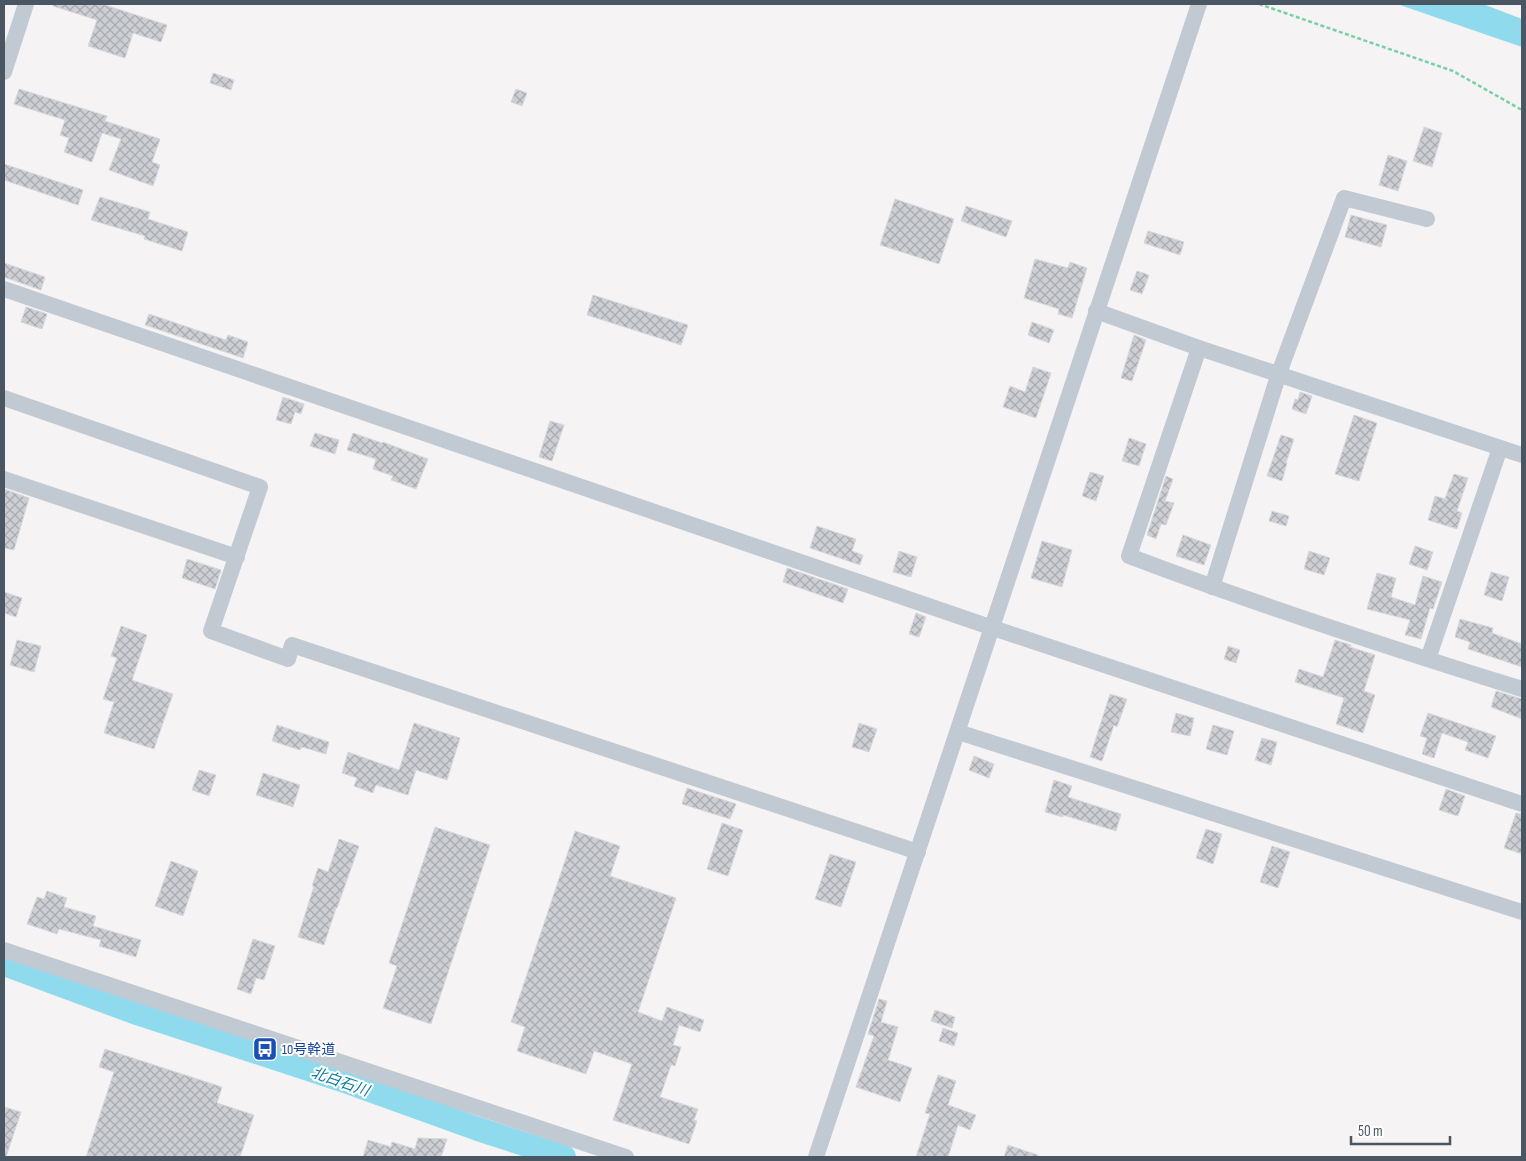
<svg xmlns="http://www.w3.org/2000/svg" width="1526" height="1161" viewBox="0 0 1526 1161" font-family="'Sofia Sans Condensed','Noto Sans JP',sans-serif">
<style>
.water{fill:#90daee}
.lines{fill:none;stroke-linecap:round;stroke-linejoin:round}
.river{stroke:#90daee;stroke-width:24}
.building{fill:url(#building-cross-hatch);stroke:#d7d9de}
.path{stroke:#7ad0a6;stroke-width:2.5;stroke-dasharray:4 2.5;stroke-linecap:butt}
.minor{stroke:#c1cad2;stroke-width:16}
.labels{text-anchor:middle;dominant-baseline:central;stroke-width:4;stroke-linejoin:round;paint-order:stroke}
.transit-label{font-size:14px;fill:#164399;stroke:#fff;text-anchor:start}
.water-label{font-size:15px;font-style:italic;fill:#0c7c9b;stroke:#fff}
</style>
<defs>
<pattern id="building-cross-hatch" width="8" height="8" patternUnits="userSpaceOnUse" patternTransform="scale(1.25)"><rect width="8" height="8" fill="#cdcfd5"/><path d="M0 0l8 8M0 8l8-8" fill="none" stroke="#a8abb0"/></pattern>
</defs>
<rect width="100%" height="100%" fill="#f5f3f3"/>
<polygon class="water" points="1397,4 1483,4 1522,19 1522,47"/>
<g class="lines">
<polyline class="river" points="4,964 134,1012 342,1080 478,1129 564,1157"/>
</g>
<g class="building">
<polygon points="53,4 102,4 167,25 161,42 133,33 125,58 88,46 97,20 53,6"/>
<polygon points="213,73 234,80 231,90 210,83"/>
<polygon points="19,89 107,116 105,121 160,139 152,162 160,165 153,186 109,170 121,139 102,133 92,162 64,152 69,138 60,135 65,120 14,104"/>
<polygon points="516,89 527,93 522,106 511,102"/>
<polygon points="1424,127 1442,133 1432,167 1413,161"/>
<polygon points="1388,155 1407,161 1398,191 1379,185"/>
<polygon points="4,164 83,190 78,205 4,180"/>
<polygon points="100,197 150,212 148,219 188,232 182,251 144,239 145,236 91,220"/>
<polygon points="895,199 954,219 939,264 880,245"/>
<polygon points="966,206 1012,221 1006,237 961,221"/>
<polygon points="1351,215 1387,225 1381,247 1345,237"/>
<polygon points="1148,231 1184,242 1180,255 1144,243"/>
<polygon points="1035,259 1068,268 1070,262 1087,268 1072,318 1058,314 1059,309 1024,298"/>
<polygon points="4,263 45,277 41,290 4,277"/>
<polygon points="1137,271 1149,275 1142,294 1130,290"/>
<polygon points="593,295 688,325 681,345 587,315"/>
<polygon points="26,307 47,314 42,329 21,322"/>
<polygon points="149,314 226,340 228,335 248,342 243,358 145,325"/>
<polygon points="1032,322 1054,330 1049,343 1028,335"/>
<polygon points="1134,335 1146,340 1132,381 1121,378"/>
<polygon points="1033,367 1051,373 1036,418 1003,407 1010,386 1025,392"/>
<polygon points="1300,392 1312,396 1306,414 1292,409 1295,399 1298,400"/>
<polygon points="283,397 304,404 301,414 295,412 291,424 276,420"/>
<polygon points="1354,415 1377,423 1359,481 1335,474"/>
<polygon points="550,421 564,425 552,461 539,457"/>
<polygon points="315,433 339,440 335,454 310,446"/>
<polygon points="353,433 382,443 383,442 428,459 416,489 391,480 393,476 373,469 376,459 347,450"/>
<polygon points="1281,435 1294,439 1286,463 1287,463 1282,481 1267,476"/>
<polygon points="1129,438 1146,444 1139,466 1122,461"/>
<polygon points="1090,472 1104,476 1096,501 1082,496"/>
<polygon points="1454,474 1468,478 1457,511 1462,513 1457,529 1428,520 1435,496 1445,499"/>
<polygon points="1166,476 1173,479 1165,501 1174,503 1166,525 1161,524 1156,539 1147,535"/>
<polygon points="4,489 29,498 14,550 4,548"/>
<polygon points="1272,511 1289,516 1286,526 1269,521"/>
<polygon points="817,526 856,539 852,551 863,555 860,565 810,548"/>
<polygon points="1183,535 1211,545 1204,565 1176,556"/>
<polygon points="1042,541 1072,550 1062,587 1031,578"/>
<polygon points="1415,546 1433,552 1427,570 1409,564"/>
<polygon points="899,551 917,557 911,577 893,572"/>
<polygon points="1309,551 1330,558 1324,575 1304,569"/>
<polygon points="187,559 221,570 215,589 182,578"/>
<polygon points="787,568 848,589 843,603 783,582"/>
<polygon points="1491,572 1509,577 1502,601 1484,595"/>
<polygon points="1377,573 1396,578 1391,597 1415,605 1423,576 1442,582 1433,609 1430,608 1421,639 1405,635 1410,620 1367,609"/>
<polygon points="4,592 22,598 16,617 4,613"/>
<polygon points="916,613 926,617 919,637 909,634"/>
<polygon points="1460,619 1493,628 1492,633 1522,644 1522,667 1468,649 1470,642 1455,637"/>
<polygon points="121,626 147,635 132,680 173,694 154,749 104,733 114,702 103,699 117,658 111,656"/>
<polygon points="17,640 41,646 34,672 10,665"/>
<polygon points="1335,640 1351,645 1350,647 1375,655 1364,691 1375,695 1363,733 1336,724 1344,698 1295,682 1299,669 1323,677"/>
<polygon points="1228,646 1240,650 1236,663 1224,659"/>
<polygon points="1496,691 1522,699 1522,719 1491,707"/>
<polygon points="1110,694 1127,699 1117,727 1114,725 1102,761 1090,757"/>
<polygon points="1176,713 1194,718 1190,736 1171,732"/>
<polygon points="1428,713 1496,736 1488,758 1465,750 1468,742 1442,733 1434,758 1422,754 1427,738 1420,736"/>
<polygon points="414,723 460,738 447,780 416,770 408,795 376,785 373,793 354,786 357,778 342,773 348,752 399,770"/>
<polygon points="859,723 877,729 869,752 852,747"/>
<polygon points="277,725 329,742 326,754 302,747 300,750 272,741"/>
<polygon points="1213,725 1234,731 1227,755 1206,749"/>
<polygon points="1262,738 1277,742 1271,765 1255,760"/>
<polygon points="974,756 994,764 989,778 969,770"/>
<polygon points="199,770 216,775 209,796 192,790"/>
<polygon points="263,773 300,785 293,807 256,795"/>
<polygon points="1054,780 1072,786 1068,797 1121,814 1116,831 1063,815 1063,817 1045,812"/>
<polygon points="687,788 736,804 730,819 682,804"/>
<polygon points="1446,789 1465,796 1458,816 1439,810"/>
<polygon points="1516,813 1522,814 1522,854 1504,848"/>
<polygon points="722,823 743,830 728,876 707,869"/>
<polygon points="435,827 490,845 431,1024 383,1008 397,966 389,963"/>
<polygon points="1206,829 1222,834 1213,864 1196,858"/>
<polygon points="575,831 620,846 610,876 676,898 638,1012 662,1021 667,1007 704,1020 700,1032 679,1025 673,1045 681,1047 675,1066 671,1065 660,1097 698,1109 694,1120 697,1121 689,1144 613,1120 632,1064 594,1051 586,1074 517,1051 525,1027 511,1022"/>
<polygon points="339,839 359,846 337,908 336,908 324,945 298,937 314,886 312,886 318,868 328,872"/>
<polygon points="1272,846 1290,852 1278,888 1260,882"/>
<polygon points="830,854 856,862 841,907 815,899"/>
<polygon points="171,861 198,871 183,916 155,906"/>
<polygon points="47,891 67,898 64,907 96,916 93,926 141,940 136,957 99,946 101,940 59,929 57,934 27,924 37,897 44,899"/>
<polygon points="253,939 275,946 264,980 256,978 251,994 237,989"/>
<polygon points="879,999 887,1001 881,1022 898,1027 888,1060 912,1068 900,1102 856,1087 874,1036 868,1034"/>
<polygon points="935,1010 955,1017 952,1028 931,1021"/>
<polygon points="943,1028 958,1033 954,1046 939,1041"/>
<polygon points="105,1049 222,1087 217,1103 254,1115 240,1157 86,1157 114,1072 99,1067"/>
<polygon points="938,1075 956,1081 948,1105 976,1115 970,1130 958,1125 948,1157 916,1157 930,1114 925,1113"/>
<polygon points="4,1107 21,1112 6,1157 4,1157"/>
<polygon points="418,1138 447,1139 441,1157 363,1157 368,1140 391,1147 392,1142 415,1149"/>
<polygon points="1008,1145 1038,1155 1037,1157 1004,1157"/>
</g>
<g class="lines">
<polyline class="path" points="1259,4 1453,71 1522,110"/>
<g class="minor">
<polyline points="4,72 26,4"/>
<polyline points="4,289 993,628 1522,804"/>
<polyline points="1096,311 1199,348 1522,455"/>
<path d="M1199 348 1129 556C1258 605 1390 648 1522 689"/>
<polyline points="4,398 260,487 211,631 288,659 292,645 918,852"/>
<polyline points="4,479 237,557"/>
<polyline points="1212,587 1279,373 1344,198 1427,219"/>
<polyline points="1428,659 1500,448"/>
<polyline points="958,732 1522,912"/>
<polyline points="4,950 626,1157"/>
<path d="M816 1157C945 773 1070 388 1199 4"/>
</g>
</g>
<defs>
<symbol id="bus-square" viewBox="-11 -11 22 22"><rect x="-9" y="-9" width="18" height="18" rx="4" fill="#1a4fb4" stroke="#fff"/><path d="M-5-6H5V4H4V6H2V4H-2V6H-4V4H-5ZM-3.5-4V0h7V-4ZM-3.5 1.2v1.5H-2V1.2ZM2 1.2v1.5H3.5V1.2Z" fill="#fff"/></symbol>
</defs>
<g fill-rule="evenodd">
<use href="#bus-square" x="251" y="1035" width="28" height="28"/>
</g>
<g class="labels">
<g class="transit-label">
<text x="282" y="1049">10号幹道</text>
</g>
<g class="water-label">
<text transform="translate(340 1082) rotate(19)">北白石川</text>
</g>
</g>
<rect width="1526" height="1161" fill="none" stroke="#4a5661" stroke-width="10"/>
<path d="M1351 1136v8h99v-8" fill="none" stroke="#4a5661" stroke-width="2.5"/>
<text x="1358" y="1136" font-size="15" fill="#4a5661" stroke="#ffffff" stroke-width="4" paint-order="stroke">50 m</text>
</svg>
